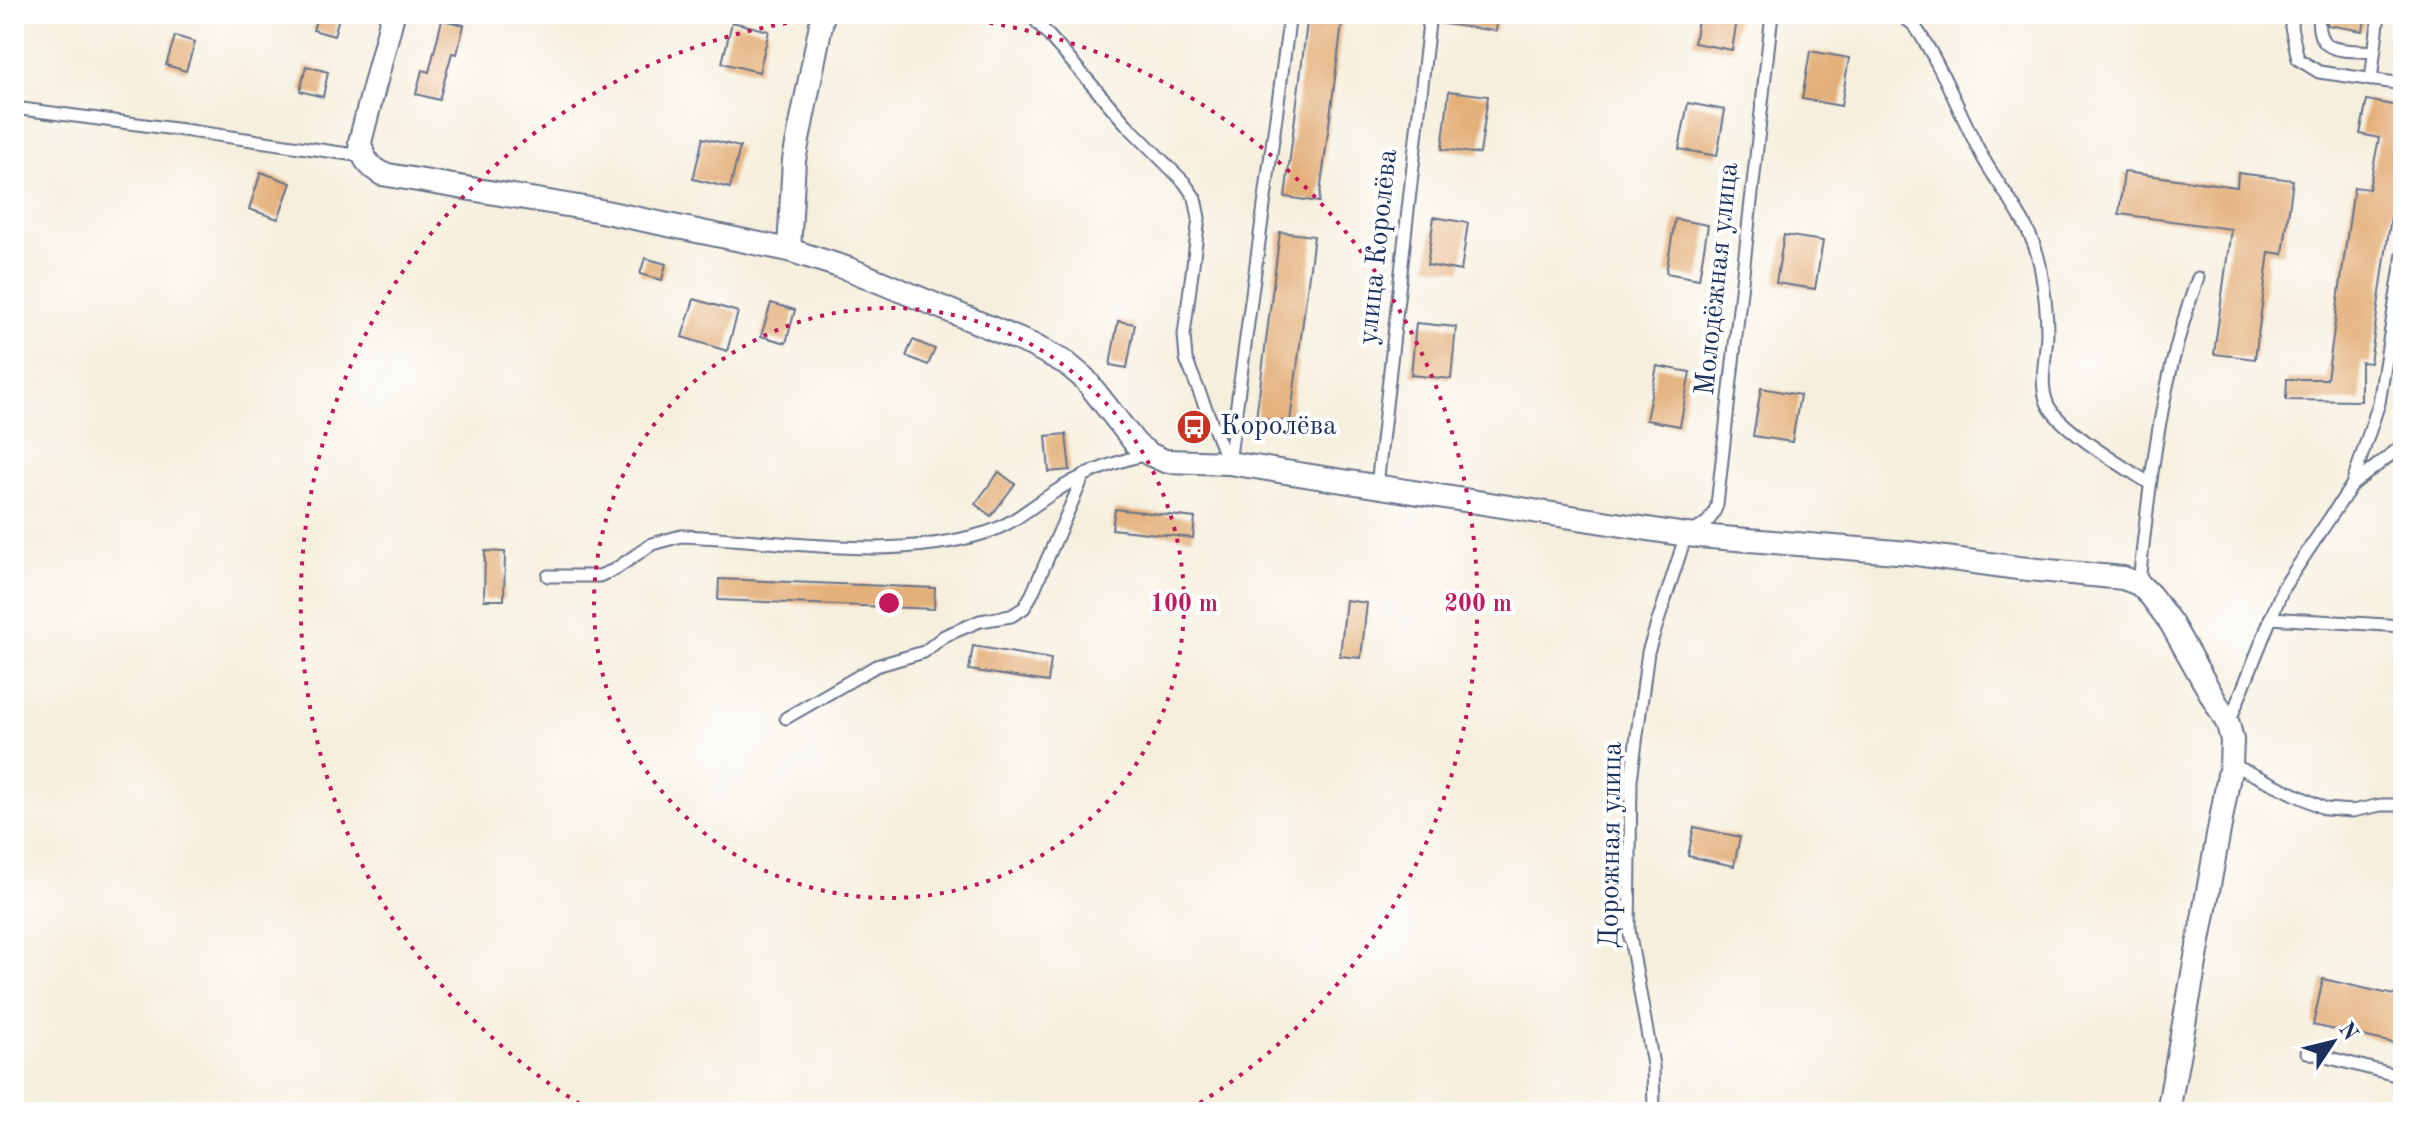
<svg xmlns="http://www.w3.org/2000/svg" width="2417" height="1126" viewBox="0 0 2417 1126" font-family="'Old Standard TT',serif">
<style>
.building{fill:#e4b07a}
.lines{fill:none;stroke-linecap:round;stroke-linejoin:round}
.service-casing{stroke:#68728a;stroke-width:15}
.minor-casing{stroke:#68728a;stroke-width:26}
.service{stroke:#fff;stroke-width:11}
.minor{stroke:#fff;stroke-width:22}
.ring{fill:none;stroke:#c2185b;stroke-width:4;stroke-dasharray:4 8}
.labels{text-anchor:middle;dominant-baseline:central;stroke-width:8;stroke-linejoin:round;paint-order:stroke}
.street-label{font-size:28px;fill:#1b2f5e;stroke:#fff}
.poi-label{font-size:28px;fill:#1b2f5e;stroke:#fff;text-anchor:start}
.centre{fill:#c2185b;stroke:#fff;stroke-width:4}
.ring-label{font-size:24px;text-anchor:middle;font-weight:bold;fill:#c2185b;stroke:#fff;stroke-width:8;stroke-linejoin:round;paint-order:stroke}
</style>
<rect width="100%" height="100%" fill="#fff"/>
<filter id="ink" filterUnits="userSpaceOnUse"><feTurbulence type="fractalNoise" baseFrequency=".0125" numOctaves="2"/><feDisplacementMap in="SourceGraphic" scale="16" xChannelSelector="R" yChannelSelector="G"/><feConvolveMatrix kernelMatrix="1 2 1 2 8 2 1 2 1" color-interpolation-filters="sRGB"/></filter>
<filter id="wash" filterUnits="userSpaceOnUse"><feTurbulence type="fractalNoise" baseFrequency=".006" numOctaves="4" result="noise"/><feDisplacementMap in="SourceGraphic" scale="32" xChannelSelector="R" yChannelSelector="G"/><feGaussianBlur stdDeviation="1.8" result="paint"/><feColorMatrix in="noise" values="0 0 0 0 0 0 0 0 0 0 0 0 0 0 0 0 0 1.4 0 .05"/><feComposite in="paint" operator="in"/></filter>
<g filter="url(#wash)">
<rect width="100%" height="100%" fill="#f6efdd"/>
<g id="blocks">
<g class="building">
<polygon points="318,14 340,14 334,36 313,30"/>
<polygon points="1308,14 1343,16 1319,202 1285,197"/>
<polygon points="1444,14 1498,14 1496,31 1443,24"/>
<polygon points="1699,14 1738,14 1732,50 1694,43"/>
<polygon points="2327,14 2366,14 2363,31 2327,25"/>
<polygon points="442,20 464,25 457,54 452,53 439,100 416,94 422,70 429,72"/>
<polygon points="732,22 769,31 759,72 722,63"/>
<polygon points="175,36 195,42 186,71 166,65"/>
<polygon points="1810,51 1849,58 1841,106 1802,99"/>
<polygon points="306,66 328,72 323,97 300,91"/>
<polygon points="1449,91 1488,96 1480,154 1442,149"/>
<polygon points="2367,100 2403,107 2403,168 2398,167 2370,363 2361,362 2361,401 2286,400 2287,379 2327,379 2354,187 2369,189 2379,138 2360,134"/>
<polygon points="1688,103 1725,110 1717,156 1679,149"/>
<polygon points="703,138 740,147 730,188 693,179"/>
<polygon points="261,172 291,183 278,219 249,209"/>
<polygon points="2124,172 2237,187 2238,173 2293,180 2283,254 2269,252 2255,359 2214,354 2231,229 2119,214"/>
<polygon points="1434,217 1468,223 1461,271 1427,265"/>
<polygon points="1675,219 1708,225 1699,279 1666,273"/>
<polygon points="1280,232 1314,236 1290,422 1256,418"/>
<polygon points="1784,235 1823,241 1815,289 1776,283"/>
<polygon points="645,258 666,264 662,280 640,274"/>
<polygon points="694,299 738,312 727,351 682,337"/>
<polygon points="771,303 795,310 786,343 761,336"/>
<polygon points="1118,321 1135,324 1127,368 1110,365"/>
<polygon points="1416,323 1456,327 1451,379 1411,375"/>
<polygon points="913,340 935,349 928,365 906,356"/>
<polygon points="1657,366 1690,372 1680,426 1646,420"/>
<polygon points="1761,388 1800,395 1792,442 1753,436"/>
<polygon points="1066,434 1070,470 1049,472 1046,436"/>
<polygon points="999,472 1015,484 991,516 975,504"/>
<polygon points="1115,509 1195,518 1193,538 1112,529"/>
<polygon points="485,551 505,552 504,600 484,600"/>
<polygon points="719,579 935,588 934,609 718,600"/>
<polygon points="1346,600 1367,603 1361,658 1340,656"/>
<polygon points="973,646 1051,659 1048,682 969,670"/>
<polygon points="1694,827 1740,837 1734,866 1688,856"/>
<polygon points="2323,979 2403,997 2403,1045 2313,1025"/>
</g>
</g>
</g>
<g filter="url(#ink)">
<use href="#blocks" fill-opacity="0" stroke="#68728a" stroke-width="2"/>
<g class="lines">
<defs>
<g id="service">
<polyline points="1030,14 1127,125 1184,182 1195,198 1199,218 1184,335 1186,359 1228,463"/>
<path d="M1896 14C1904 18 1911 21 1916 28 1943 68 1960 115 1983 158 2003 193 2032 225 2040 265 2044 287 2047 310 2047 332 2047 354 2038 384 2048 405 2060 429 2124 467 2149 483"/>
<polyline points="2292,14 2291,27 2298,59 2319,72 2403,84"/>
<path d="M2319 14C2314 56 2343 49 2374 52"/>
<polyline points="2371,80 2379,14"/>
<polyline points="14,108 183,130 362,156"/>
<polyline points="1229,463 1290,14"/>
<polyline points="2352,485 2403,445"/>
<polyline points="1377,486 1430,14"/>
<path d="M548 576H599L614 570 652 544 681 536C781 539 886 563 985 533 1010 526 1031 507 1053 493 1083 473 1113 462 1148 454"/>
<path d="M2139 584C2149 483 2162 374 2198 278"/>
<polyline points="2270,618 2403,626"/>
<polyline points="786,718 876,666 924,652 944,636 980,621 1011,616 1024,608 1032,594 1084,475"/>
<polyline points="2229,723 2283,588 2352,485 2379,403 2403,254"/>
<polyline points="2231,764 2326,809 2352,811 2381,805 2403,805"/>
<polyline points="2307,1052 2403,1077"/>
<path d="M1654 1112 1653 1065 1629 931 1631 780 1648 652 1686 535C1702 527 1711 523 1717 505L1772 14"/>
</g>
<g id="minor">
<path d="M393 14 360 142C363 158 367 165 382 174L596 210 789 250 849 269 1032 345 1066 363 1085 379 1136 444 1149 454 1165 461 1229 463 1686 535 1909 553 2018 568 2123 578 2139 584 2151 596 2171 623 2228 724 2232 740 2231 764 2168 1112"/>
<polyline points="789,250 794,160 823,14"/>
</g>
</defs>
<use href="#service" class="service-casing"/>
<use href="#minor" class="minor-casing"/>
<use href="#service" class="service"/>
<use href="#minor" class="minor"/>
</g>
</g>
<g class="ring">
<circle cx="889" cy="603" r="295"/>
<path d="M590 1110A589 589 0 0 1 884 14M894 14A589 589 0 0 1 1188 1110"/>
</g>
<defs>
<symbol id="bus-disc" viewBox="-11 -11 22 22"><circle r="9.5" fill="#c8321e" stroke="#fff"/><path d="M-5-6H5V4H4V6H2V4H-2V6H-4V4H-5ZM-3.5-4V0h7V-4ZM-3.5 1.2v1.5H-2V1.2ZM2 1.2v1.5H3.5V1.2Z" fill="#fff"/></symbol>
</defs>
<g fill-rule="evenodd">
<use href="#bus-disc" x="1174" y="407" width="40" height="40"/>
</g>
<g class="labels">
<g class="street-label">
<text transform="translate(1379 247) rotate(-84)">улица Королёва</text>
<text transform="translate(1718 279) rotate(-84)">Молодёжная улица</text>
<text transform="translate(1612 845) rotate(-89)">Дорожная улица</text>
</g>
<g class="poi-label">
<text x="1220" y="427">Королёва</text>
</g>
</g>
<circle cx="889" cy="603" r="12" class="centre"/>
<g class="ring-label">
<text x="1184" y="611">100 m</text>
<text x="1478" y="611">200 m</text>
</g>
<rect width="2417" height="1126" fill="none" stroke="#fff" stroke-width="48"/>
<g transform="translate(2333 1042) rotate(55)" stroke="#ffffff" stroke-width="6" paint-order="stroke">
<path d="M0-6L14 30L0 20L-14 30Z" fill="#1b2f5e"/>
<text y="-12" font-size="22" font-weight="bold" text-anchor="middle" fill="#1b2f5e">N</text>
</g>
</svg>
